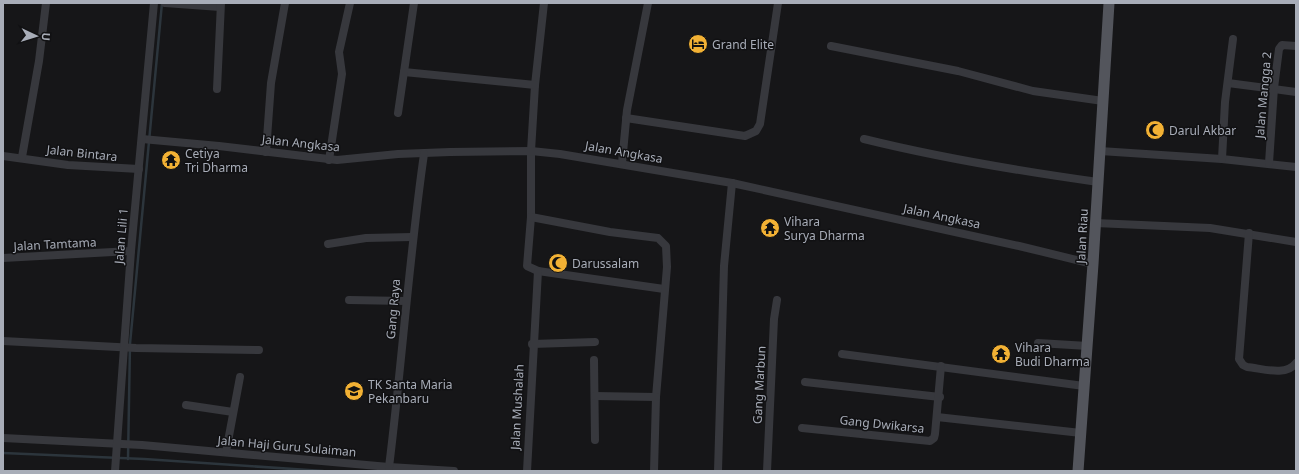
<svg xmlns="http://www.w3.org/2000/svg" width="1299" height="474" viewBox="0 0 1299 474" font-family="'Noto Sans',sans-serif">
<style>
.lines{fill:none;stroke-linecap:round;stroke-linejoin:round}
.stream{stroke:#2c353c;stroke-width:2.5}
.minor{stroke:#37383d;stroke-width:8}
.major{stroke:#53555c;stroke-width:11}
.labels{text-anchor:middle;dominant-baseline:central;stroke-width:3;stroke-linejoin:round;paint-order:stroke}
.poi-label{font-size:12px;fill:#a8adb8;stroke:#111113;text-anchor:start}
.street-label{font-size:12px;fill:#a8adb8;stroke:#111113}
</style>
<rect width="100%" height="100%" fill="#161618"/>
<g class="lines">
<g class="stream">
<polyline points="3,453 144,459 323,471"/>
<polyline points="128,459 130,344 162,3"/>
</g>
<g class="minor">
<polyline points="165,3 220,7"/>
<polyline points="544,3 535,85 531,151 531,217 527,266 538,271 664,289"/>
<polyline points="831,46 958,71 1033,91 1103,101"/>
<polyline points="404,72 535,85"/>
<polyline points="1228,83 1296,92"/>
<polyline points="217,89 221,3"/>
<polyline points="398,113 414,3"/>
<polyline points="626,118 745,136 756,131 760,124 778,3"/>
<polyline points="142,139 219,146 337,160 398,154 450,152 531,151 560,154 732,183 1019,246 1093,264"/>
<path d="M864 139C941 158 1019 171 1098 182"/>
<polyline points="1100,151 1222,159 1296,167"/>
<polyline points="266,152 271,83 285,3"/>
<polyline points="3,156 68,165 139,169"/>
<polyline points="22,157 39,61 46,3"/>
<polyline points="1222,159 1225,102 1233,39"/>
<polyline points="329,160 342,74 339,52 350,3"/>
<polyline points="622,163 627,110 648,3"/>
<polyline points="1269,163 1274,88 1279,49 1282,45 1296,46"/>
<polyline points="531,217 610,232 658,238 666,246 667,267 656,397 654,471"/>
<polyline points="1095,223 1210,228 1296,242"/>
<path d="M1249 233 1239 359 1243 365 1247 367C1261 368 1286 377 1296 363"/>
<polyline points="328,244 366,238 412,237"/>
<polyline points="3,258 131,251"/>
<polyline points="349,300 406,301"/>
<polyline points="3,341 136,348 259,350"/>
<polyline points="1038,343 1088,346"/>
<polyline points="532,344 595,342"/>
<polyline points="842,354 1084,386"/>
<polyline points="594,360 595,440"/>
<polyline points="805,382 940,397"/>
<polyline points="595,396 656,397"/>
<polyline points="186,405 233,412"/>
<polyline points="937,417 1081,433"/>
<polyline points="802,428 930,441 934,438 935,434 941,366"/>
<polyline points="3,438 142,445 389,467 454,471"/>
<polyline points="226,452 240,377"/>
<path d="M389 467C402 363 409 258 424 154"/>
<polyline points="115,471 131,251 154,3"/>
<polyline points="527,471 538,271"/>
<polyline points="718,471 724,266 732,183"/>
<polyline points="767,471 774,319 777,300"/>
</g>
<polyline class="major" points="1078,471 1093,264 1109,3"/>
</g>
<defs>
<symbol id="hotel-disc" viewBox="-11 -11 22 22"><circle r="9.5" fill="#f2b134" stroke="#111113"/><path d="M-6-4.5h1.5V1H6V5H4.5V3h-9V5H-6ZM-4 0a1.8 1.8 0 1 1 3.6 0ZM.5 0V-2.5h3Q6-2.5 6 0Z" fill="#111"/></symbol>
<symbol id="mosque-disc" viewBox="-11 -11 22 22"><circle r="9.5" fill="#f2b134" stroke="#111113"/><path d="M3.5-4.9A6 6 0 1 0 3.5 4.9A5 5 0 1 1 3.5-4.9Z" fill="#111"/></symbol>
<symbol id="temple-disc" viewBox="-11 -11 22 22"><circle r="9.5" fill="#f2b134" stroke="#111113"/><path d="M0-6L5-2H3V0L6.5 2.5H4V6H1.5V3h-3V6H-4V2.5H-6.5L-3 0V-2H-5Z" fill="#111"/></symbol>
<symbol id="school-disc" viewBox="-11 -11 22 22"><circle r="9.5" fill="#f2b134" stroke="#111113"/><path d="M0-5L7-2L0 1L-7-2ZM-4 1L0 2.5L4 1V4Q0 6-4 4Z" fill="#111"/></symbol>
</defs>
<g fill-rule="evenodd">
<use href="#hotel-disc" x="687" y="33" width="22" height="22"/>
<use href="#mosque-disc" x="1144" y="119" width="22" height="22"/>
<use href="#temple-disc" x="160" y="149" width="22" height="22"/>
<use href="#temple-disc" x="759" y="217" width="22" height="22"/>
<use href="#mosque-disc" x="547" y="252" width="22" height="22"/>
<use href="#temple-disc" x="990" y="343" width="22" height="22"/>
<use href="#school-disc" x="343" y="380" width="22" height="22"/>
</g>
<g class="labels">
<g class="poi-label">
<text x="712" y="44">Grand Elite</text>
<text x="1169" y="130">Darul Akbar</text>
<text x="185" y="153">Cetiya<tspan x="185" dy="14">Tri Dharma</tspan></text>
<text x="784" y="221">Vihara<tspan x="784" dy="14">Surya Dharma</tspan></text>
<text x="572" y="263">Darussalam</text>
<text x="1015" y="347">Vihara<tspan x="1015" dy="14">Budi Dharma</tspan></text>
<text x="368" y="384">TK Santa Maria<tspan x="368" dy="14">Pekanbaru</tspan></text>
</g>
<g class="street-label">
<text transform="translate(1263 95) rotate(-85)">Jalan Mangga 2</text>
<text transform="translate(301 143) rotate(6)">Jalan Angkasa</text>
<text transform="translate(624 152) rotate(10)">Jalan Angkasa</text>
<text transform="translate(82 153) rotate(6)">Jalan Bintara</text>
<text transform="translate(942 216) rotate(12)">Jalan Angkasa</text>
<text transform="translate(121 236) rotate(-85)">Jalan Lili 1</text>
<text transform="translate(1082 236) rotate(-87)">Jalan Riau</text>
<text transform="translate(55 244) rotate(-3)">Jalan Tamtama</text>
<text transform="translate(393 309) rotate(-85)">Gang Raya</text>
<text transform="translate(759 385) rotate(-87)">Gang Marbun</text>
<text transform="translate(517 407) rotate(-87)">Jalan Mushalah</text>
<text transform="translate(882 424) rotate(6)">Gang Dwikarsa</text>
<text transform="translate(287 446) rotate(5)">Jalan Haji Guru Sulaiman</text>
</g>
</g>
<rect width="1299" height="474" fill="none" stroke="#a8adb8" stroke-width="8"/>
<g transform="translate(36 36) rotate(94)" stroke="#111113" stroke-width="3" paint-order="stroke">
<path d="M0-3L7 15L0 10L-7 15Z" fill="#a8adb8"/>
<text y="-6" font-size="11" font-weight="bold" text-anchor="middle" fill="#a8adb8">U</text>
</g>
</svg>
